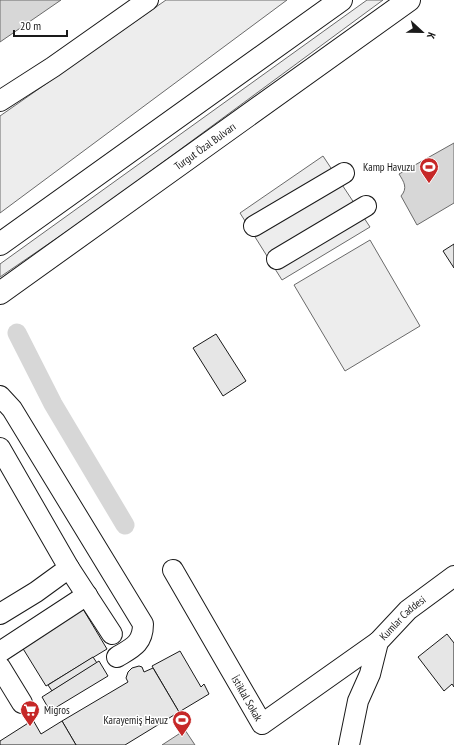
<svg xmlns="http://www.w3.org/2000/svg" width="454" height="745" viewBox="0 0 454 745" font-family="'PT Sans Narrow',sans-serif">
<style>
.built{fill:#ededed;stroke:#6a6a6a}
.water{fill:#d7d7d7;stroke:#6a6a6a}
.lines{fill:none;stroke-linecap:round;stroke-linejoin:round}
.canal{stroke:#d7d7d7;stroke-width:19}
.building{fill:#e6e6e6;stroke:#1a1a1a}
.minor-casing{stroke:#1a1a1a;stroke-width:22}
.highway-casing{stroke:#1a1a1a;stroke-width:24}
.minor{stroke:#fff;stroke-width:20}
.highway{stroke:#fff;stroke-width:22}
.labels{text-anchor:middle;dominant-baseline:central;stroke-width:3;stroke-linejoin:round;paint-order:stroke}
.street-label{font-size:11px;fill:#1a1a1a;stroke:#fff}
.poi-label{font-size:11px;fill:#1a1a1a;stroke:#fff;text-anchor:end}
</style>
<rect width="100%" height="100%" fill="#fff"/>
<g class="built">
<polygon points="166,0 287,0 0,213 0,116"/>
<polygon points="367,0 383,0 98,210 0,277 0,264"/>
<polygon points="323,156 370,227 282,280 240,213"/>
<polygon points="370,240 420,326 345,371 294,285"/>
</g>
<g class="water">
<polygon points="0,0 61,0 0,42"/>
<path d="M454 143V203L417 225 401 196C408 188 404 182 399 174Z"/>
<polygon points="185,730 195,745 162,745"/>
</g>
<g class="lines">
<polyline class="canal" points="17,333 53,404 125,525"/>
</g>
<g class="building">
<polygon points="454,244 454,268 443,251"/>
<polygon points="216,334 246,381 223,396 193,348"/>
<polygon points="83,609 107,649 46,686 22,647"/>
<polygon points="447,634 454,643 454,687 452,684 444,691 418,657"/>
<polygon points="180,651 201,687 204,684 209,694 179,712 152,666"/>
<polygon points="93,657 97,663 52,691 48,685"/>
<polygon points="99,661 108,676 50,711 42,697"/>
<polygon points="139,666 142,667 144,672 153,668 179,712 125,745 76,745 62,721 128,682 126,678 128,672 132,668"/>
<polygon points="33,720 41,734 62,721 76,745 0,745 0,741"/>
</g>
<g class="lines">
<defs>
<g id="minor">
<polyline points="0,101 53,67 148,0"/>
<polyline points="254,226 344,173"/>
<polyline points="277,259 366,206"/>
<path d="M0 396 12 409 143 624C143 644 132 648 117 657"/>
<polyline points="0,448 69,568 36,592 0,614"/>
<polyline points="69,568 112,634"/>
<path id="s1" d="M173 570 262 724 378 642"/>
<polyline points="0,652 87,595"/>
<polyline points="0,667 22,703"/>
<path id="s2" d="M349 745 358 701 370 674 378 642 408 610 454 576"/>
</g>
<g id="highway">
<polyline points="0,244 341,0"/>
<path id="s3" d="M0 293 409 0"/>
</g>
</defs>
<use href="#minor" class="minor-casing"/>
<use href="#highway" class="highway-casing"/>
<use href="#minor" class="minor"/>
<use href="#highway" class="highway"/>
</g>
<defs>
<symbol id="stadium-pin" viewBox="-11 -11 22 30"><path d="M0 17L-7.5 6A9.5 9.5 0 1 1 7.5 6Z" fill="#c62828" stroke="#fff"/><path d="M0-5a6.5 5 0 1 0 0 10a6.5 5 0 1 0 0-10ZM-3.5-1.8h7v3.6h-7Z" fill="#fff"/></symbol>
<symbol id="supermarket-pin" viewBox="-11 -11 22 30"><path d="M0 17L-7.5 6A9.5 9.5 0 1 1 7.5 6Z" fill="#c62828" stroke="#fff"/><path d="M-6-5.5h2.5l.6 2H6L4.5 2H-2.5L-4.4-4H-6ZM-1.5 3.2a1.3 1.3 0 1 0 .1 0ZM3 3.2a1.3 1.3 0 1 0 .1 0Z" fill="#fff"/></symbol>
</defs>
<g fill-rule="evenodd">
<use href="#stadium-pin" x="418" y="156" width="22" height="30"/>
<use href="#supermarket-pin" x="19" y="699" width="22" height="30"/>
<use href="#stadium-pin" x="171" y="709" width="22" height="30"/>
</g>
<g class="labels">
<g class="street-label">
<text stroke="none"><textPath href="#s3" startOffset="252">Turgut Özal Bulvarı</textPath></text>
<text stroke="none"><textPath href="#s2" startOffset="142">Kumlar Caddesi</textPath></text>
<text stroke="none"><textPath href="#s1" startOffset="148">İstiklal Sokak</textPath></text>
</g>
<g class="poi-label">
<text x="415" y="167">Kamp Havuzu</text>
<text x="44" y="710" text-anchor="start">Migros</text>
<text x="168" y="720">Karayemiş Havuz</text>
</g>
</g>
<g transform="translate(422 32) rotate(112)" stroke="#ffffff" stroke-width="3" paint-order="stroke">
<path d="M0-3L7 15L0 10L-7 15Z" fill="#1a1a1a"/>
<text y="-6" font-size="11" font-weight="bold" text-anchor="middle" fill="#1a1a1a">K</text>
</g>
<path d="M14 30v6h53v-6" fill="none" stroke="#1a1a1a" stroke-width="2"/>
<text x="20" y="30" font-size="12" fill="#1a1a1a" stroke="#ffffff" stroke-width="3" paint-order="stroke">20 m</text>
</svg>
